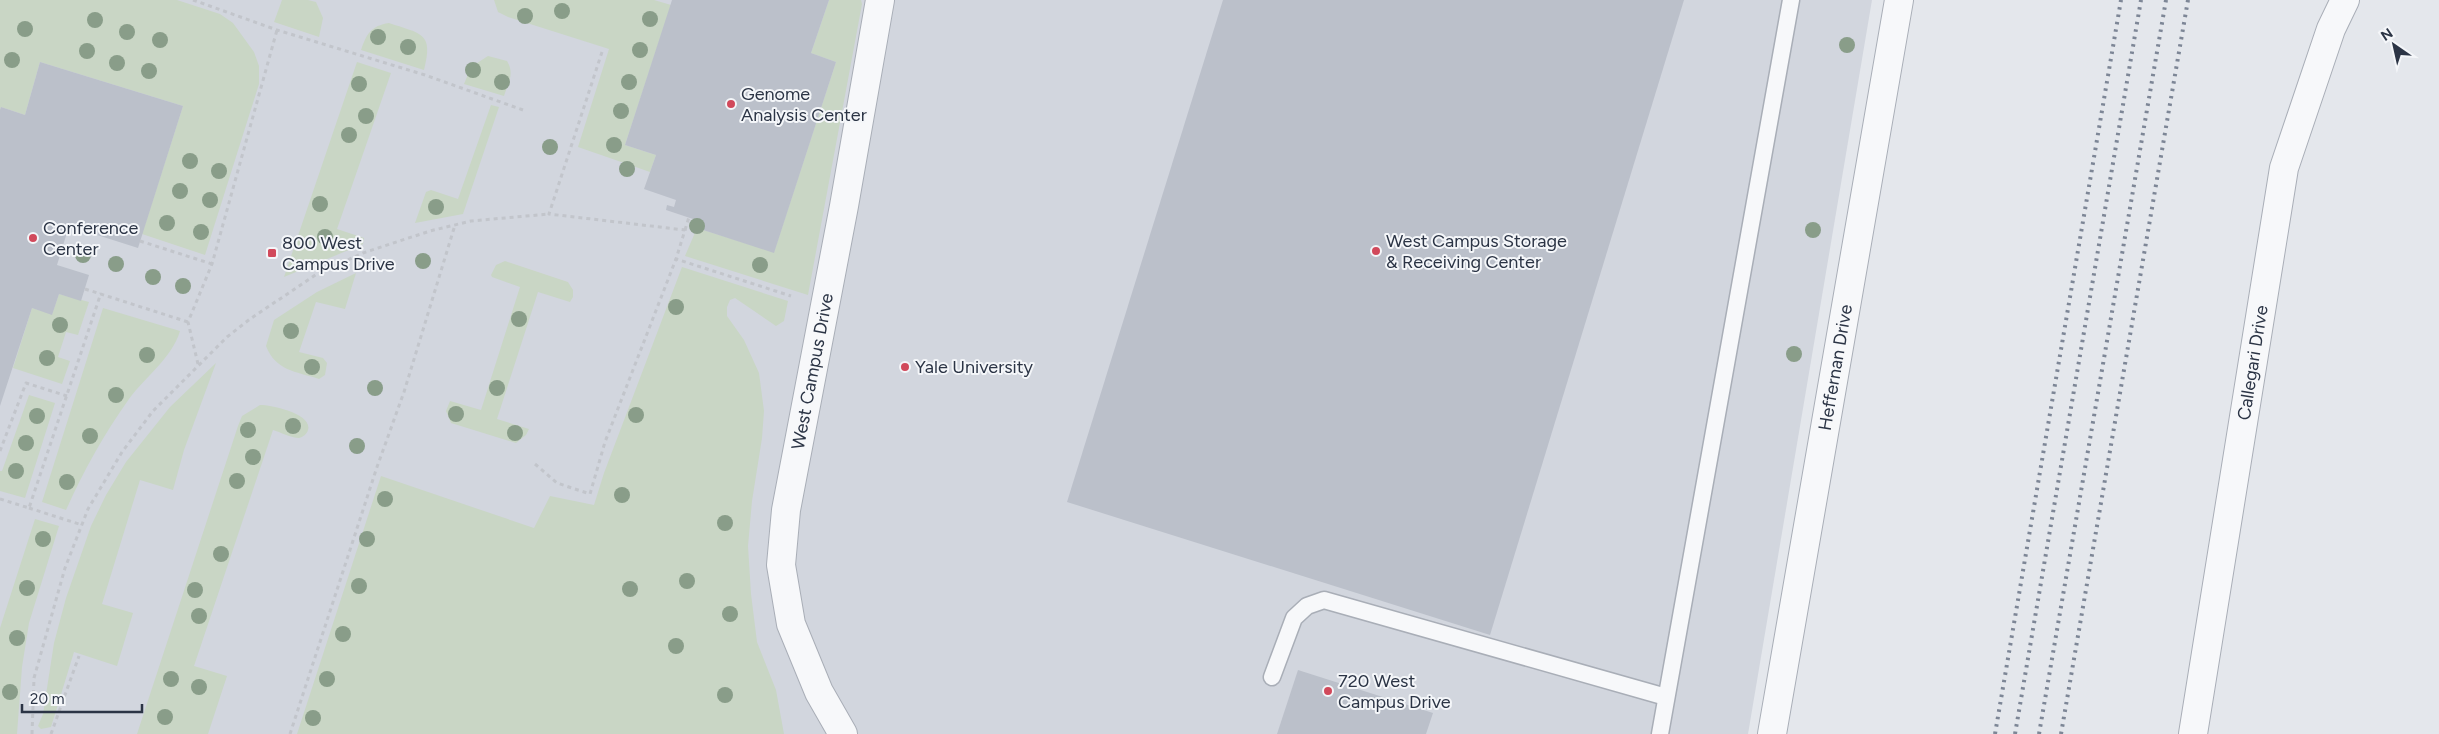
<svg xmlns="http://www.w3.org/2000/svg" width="2439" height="734" viewBox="0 0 2439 734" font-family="Figtree,sans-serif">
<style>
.built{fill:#d2d6de}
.green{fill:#c9d6c5}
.building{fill:#bbc0ca}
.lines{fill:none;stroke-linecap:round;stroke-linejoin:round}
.service-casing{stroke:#a9aeb7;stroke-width:19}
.minor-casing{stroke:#a9aeb7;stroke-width:30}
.path{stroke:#c2c5cb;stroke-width:3;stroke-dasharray:4 4;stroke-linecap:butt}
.service{stroke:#f7f8fa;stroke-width:16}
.minor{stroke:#f7f8fa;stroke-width:28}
.rail{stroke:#7d8696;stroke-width:4;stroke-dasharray:2.5 5;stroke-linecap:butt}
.tree{fill:#899d89}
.poi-dot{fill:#d1495b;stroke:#f4f6f9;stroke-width:2}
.labels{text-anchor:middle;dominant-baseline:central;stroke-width:4;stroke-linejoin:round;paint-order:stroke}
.poi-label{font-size:18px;fill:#2b3445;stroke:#f4f6f9;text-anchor:start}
.street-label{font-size:18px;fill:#2b3445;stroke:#f4f6f9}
</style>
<rect width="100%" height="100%" fill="#e4e7ec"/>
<polygon class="built" points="0,0 1872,0 1748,734 0,734"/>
<g class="green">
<polygon points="0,0 177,0 220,14 233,23 254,52 259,66 259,84 205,255 142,234 183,106 40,62 25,115 1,107 0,110"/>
<polygon points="282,0 308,0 316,2 323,18 319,37 274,22"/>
<polygon points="494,0 654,0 671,5 625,145 656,155 650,172 578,147 609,49 508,17 498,12"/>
<polygon points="829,0 861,0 862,4 808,295 685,256 697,228 774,252 836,62 811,53"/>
<path d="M389 23C421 34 434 32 424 70L361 50C367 33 371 26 389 23Z"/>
<path d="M488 56 507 61C515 74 508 83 504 96L464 84 471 67Z"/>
<polygon points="357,62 391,73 337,229 364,238 363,244 284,277"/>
<polygon points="491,105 499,107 463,214 415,223 426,192 431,190 458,199"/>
<polygon points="505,261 568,282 573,290 573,297 570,302 538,292 497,419 529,429 526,435 516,443 451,423 446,411 450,401 481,410 520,287 492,277 491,275 496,265"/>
<polygon points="682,267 788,301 784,321 776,326 735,298 730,300 727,307 727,316 744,340 759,373 764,411 762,438 752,501 748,546 751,594 757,642 776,690 784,734 297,734 381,476 534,528 550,496 594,505 604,473"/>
<path d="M356 273 345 309 316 302 299 352 323 358 327 363 325 375 319 379C295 371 276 371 266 346L274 320 317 292Z"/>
<polygon points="59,294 89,302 78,335 66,332 58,357 70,361 62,384 13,368 32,308 52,314"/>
<path d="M103 308 180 331C172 358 146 376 129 399 104 434 84 470 66 510L42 502Z"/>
<polygon points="216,363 184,450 173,490 140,480 102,604 133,613 117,666 74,652 51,727 41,729 38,726 43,714 54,643 66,598 91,526 106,495 126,462 170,407"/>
<polygon points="29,395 55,403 25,498 0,491 0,471 2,471"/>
<path d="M260 405C272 405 313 414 308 430 307 434 303 437 299 438 291 438 280 432 273 430L194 666 227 676 208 734H137L238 426 242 416Z"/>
<polygon points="35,519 59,526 29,623 22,667 17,734 0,734 0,628"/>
</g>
<g class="building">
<polygon points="672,0 829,0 811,53 836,62 774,253 697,228 699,221 666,210 667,205 674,207 676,200 644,189 656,155 625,145"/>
<polygon points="1223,0 1684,0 1490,635 1067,502"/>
<polygon points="40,62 183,106 138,248 69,226 57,265 89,275 81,301 59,294 52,315 32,308 0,406 0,110 1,107 25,115"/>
<polygon points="1298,670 1433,713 1426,734 1277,734"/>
</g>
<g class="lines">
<defs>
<g id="service">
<polyline points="1272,677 1294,618 1307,606 1324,600 1666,697"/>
<polyline points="1660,734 1791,0"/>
</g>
<g id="minor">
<path id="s1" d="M843 734 819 692 791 624 781 565 786 510 844 206 880 0"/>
<path id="s2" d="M1772 734 1899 0"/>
<path id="s3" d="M2193 734 2284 168 2331 29 2345 0"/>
</g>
</defs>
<use href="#service" class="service-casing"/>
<use href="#minor" class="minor-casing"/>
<g class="path">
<polyline points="193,0 277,30 425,75 523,110"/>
<polyline points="602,52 549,214 685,230 676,259 791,296"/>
<polyline points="685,230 689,217"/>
<polyline points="140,241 212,264"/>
<polyline points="85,289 188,322"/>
<polyline points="198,364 188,322 212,264 277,30"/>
<polyline points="0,451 26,383 67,396"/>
<polyline points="535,464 557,483 590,494 605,442 676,259"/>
<polyline points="0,499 29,508 101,293"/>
<polyline points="29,508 82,525"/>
<polyline points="32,734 34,678 65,568 88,509 122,452 153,411 227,337 250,319 317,274 363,253 430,231 471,221 549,214"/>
<polyline points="51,734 79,656"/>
<polyline points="290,734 377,467 404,392 455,225"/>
</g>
<use href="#service" class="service"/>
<use href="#minor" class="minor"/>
<g class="rail">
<polyline points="1995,734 2121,0"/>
<polyline points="2015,734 2141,0"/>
<polyline points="2039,734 2166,0"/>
<polyline points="2061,734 2188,0"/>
</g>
</g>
<g class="tree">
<circle cx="562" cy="11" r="8"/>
<circle cx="525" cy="16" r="8"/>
<circle cx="650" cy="19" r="8"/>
<circle cx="95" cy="20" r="8"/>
<circle cx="25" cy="29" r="8"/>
<circle cx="127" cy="32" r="8"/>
<circle cx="378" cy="37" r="8"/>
<circle cx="160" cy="40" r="8"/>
<circle cx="1847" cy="45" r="8"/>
<circle cx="408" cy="47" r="8"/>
<circle cx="640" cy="50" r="8"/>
<circle cx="87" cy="51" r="8"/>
<circle cx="12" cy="60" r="8"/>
<circle cx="117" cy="63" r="8"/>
<circle cx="473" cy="70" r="8"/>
<circle cx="149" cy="71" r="8"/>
<circle cx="502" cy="82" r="8"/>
<circle cx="629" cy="82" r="8"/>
<circle cx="359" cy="84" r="8"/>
<circle cx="621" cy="111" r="8"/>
<circle cx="366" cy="116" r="8"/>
<circle cx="349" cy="135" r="8"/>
<circle cx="614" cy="145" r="8"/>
<circle cx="550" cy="147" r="8"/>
<circle cx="190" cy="161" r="8"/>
<circle cx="627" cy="169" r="8"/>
<circle cx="219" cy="171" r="8"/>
<circle cx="180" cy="191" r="8"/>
<circle cx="210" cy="200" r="8"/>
<circle cx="320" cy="204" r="8"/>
<circle cx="436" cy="207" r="8"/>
<circle cx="167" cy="223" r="8"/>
<circle cx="697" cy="226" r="8"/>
<circle cx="1813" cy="230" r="8"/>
<circle cx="201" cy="232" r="8"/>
<circle cx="325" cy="237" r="8"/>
<circle cx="83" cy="255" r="8"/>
<circle cx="423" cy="261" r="8"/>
<circle cx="116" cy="264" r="8"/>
<circle cx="760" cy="265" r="8"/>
<circle cx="153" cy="277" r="8"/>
<circle cx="183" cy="286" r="8"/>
<circle cx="676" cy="307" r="8"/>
<circle cx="519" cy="319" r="8"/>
<circle cx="60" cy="325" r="8"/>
<circle cx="291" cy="331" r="8"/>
<circle cx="1794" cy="354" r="8"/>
<circle cx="147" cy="355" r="8"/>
<circle cx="47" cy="358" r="8"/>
<circle cx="312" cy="367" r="8"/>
<circle cx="375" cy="388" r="8"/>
<circle cx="497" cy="388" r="8"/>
<circle cx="116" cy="395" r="8"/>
<circle cx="456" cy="414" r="8"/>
<circle cx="636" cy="415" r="8"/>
<circle cx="37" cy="416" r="8"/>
<circle cx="293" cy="426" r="8"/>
<circle cx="248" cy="430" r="8"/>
<circle cx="515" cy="433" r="8"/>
<circle cx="90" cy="436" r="8"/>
<circle cx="26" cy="443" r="8"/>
<circle cx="357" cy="446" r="8"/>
<circle cx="253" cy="457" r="8"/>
<circle cx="16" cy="471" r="8"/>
<circle cx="237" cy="481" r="8"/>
<circle cx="67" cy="482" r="8"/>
<circle cx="622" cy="495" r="8"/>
<circle cx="385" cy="499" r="8"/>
<circle cx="725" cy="523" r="8"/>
<circle cx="43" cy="539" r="8"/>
<circle cx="367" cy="539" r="8"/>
<circle cx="221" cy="554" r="8"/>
<circle cx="687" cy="581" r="8"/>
<circle cx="359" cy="586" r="8"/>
<circle cx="27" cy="588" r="8"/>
<circle cx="630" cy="589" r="8"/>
<circle cx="195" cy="590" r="8"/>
<circle cx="730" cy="614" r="8"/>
<circle cx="199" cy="616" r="8"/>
<circle cx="343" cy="634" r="8"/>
<circle cx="17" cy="638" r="8"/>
<circle cx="676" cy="646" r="8"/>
<circle cx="171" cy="679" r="8"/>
<circle cx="327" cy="679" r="8"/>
<circle cx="199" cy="687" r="8"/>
<circle cx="10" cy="692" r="8"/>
<circle cx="725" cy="695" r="8"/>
<circle cx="165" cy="717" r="8"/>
<circle cx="313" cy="718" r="8"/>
</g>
<g class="poi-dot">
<circle cx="731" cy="104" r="5"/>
<circle cx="33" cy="238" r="5"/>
<circle cx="1376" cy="251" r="5"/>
<rect x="267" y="248" width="10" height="10" rx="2.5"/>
<circle cx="905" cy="367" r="5"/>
<circle cx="1328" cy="691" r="5"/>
</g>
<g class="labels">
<g class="poi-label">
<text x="741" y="94">Genome<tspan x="741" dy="21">Analysis Center</tspan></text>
<text x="43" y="228">Conference<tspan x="43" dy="21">Center</tspan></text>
<text x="1386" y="241">West Campus Storage<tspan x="1386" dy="21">&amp; Receiving Center</tspan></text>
<text x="282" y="243">800 West<tspan x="282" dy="21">Campus Drive</tspan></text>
<text x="915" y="367">Yale University</text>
<text x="1338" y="681">720 West<tspan x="1338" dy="21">Campus Drive</tspan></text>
</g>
<g class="street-label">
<text stroke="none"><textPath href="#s3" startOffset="376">Callegari Drive</textPath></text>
<text stroke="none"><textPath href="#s2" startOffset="372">Heffernan Drive</textPath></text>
<text stroke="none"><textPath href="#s1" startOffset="378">West Campus Drive</textPath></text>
</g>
</g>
<g transform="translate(2394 45) rotate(326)" stroke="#f4f6f9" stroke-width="4" paint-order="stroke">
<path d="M0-4L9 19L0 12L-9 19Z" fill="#2b3445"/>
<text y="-8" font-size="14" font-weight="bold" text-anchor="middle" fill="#2b3445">N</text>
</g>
<path d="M22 704v8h120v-8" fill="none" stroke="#2b3445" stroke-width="2.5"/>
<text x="30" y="704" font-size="15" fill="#2b3445" stroke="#f4f6f9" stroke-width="4" paint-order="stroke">20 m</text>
</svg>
